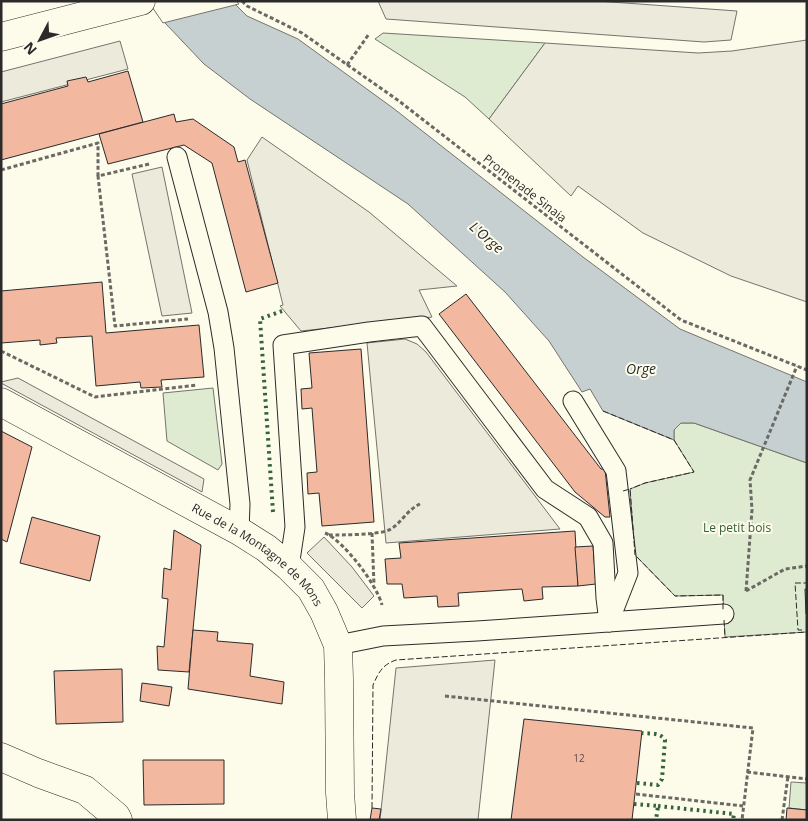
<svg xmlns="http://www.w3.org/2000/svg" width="808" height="821" viewBox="0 0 808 821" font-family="'Open Sans',sans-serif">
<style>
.green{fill:#deebd1;stroke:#74746e}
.parking{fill:#eceadb;stroke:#74746e}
.water{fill:#c7d0d0;stroke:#74746e}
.pier{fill:#fdfbea;stroke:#74746e}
.building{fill:#f2b8a0;stroke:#2b2b2b}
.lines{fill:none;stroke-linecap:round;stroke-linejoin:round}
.service-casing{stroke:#2b2b2b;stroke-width:21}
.minor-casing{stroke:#2b2b2b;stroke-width:29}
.tertiary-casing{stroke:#2b2b2b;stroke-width:29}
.path{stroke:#6a6964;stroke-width:3;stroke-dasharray:4 2.5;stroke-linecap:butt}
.service{stroke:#fdfbea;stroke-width:19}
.minor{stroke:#fdfbea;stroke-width:28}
.tertiary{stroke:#fdfbea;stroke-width:28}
.hedge{stroke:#34623c;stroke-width:4;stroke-dasharray:2.5 4;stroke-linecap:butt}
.fence{stroke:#2b2b2b;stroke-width:1;stroke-dasharray:6 2.5;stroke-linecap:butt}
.labels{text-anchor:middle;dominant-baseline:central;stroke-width:4;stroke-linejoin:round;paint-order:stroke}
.number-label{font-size:10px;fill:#5d4e48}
.street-label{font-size:12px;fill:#2b2b2b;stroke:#fdfbea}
.park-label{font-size:12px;fill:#34623c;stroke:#fdfbea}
.water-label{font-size:14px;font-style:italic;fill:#2b2b2b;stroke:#fdfbea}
</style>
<rect width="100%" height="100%" fill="#fdfbea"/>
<g class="green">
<polygon points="383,33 545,43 489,119 465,97 375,39"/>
<polygon points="213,388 222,464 218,470 167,441 163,393"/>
<polygon points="681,423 694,423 807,463 807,632 725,637 723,595 675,596 635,555 630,489 645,483 694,472 674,440 674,430"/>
<polygon points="791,782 807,783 807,810 789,808"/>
</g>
<g class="parking">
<polygon points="378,1 597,1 737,11 731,40 704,42 386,19"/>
<polygon points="807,40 807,302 731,276 643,233 578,186 571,196 489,119 545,43 698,53 732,51"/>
<polygon points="120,41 128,69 1,102 1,72"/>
<polygon points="262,137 369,212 457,286 419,290 432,317 301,331 280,306 283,305 247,160"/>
<polygon points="162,167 192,313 162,316 132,174"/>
<polygon points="405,339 417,344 426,352 560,529 386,543 367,343"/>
<polygon points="18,378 204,479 202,492 1,383 1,382"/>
<polygon points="324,537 352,567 374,596 362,608 307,553"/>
<polygon points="495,660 478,820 380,820 396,668"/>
</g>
<polygon class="water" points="150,1 232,1 247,16 298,39 393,108 583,257 680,329 807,382 807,463 694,423 681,423 674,430 674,440 603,411 590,389 582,392 549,341 505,292 408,204 250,99 204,64 166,24"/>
<polygon class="pier" points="148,1 236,1 239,4 163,23"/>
<g class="building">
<polygon points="128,71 143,122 1,160 1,104 68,86 67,81 86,77 88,82"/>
<polygon points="174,114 176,122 193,119 234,147 238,162 245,160 278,283 246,292 212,163 184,145 108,164 99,134"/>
<polygon points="102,282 106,333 199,325 204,377 161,380 162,387 141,388 140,382 96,386 92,336 56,338 57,343 40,345 40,340 1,343 1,291"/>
<polygon points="466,294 601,469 605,469 610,517 605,517 575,492 439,314"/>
<polygon points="361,349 374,522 322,526 319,493 308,494 307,473 317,472 312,408 302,409 301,389 312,388 309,353"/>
<polygon points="1,431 32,447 7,542 1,539"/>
<polygon points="32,517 100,536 90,581 20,563"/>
<polygon points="174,530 201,545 189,672 158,670 157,646 164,647 168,599 162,598 164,568 171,570"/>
<polygon points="575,531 578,586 542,587 543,599 524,601 522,589 458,593 459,606 438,607 437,596 404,598 402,584 387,584 385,559 401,558 399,543"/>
<polygon points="593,546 596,584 578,586 575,547"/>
<polygon points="805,589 807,589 807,614 806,614"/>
<polygon points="193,630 218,632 217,641 253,644 250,676 284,682 282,704 188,689"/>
<polygon points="122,669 123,722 56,724 54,671"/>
<polygon points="142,683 172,687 169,706 140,701"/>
<polygon points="524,719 642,731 632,820 511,820"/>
<polygon points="143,760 224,760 224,804 144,805"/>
<polygon points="372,808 381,809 379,820 370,820"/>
<polygon points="787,808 807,810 807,820 786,820"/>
</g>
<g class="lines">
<defs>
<g id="service">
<polyline points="177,157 218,312 224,348 240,504 239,531"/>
<polyline points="573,401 616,471 628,573 610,619"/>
<polyline points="289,567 295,527 283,345 369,332 422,326 545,489 588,517 603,543 606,598 609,622"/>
<polyline points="338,645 383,636 477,631 724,614"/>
</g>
<g id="minor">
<path id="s1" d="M1 402 239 531 266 548 289 567 311 589 324 612 338 645 339 679 340 793 342 820"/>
<polyline points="1,757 38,773 85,790 116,816 118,820"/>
</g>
<polyline id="tertiary" points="1,37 141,1"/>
</defs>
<use href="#service" class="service-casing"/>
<use href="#minor" class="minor-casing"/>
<use href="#tertiary" class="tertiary-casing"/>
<g class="path">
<polyline points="242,1 247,6 302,33 399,101 681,320 807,370"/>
<polyline points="347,65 369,34"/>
<polyline points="149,164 98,176 115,326 188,319"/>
<polyline points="1,170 98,143 98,176"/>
<polyline points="1,351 95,397 197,385"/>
<path d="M325 533C344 541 377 585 382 605"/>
<polyline points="372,533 374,585"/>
<path d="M329 535C342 535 382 535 391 529 402 522 407 510 420 504"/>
<polyline points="746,591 752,510 750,480 797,366"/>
<polyline points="746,591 785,569 807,566"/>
<polyline points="445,696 753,728 742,820"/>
<polyline points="747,772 807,779"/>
<polyline points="636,794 743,806"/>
<polyline points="782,820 788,776"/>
</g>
<use href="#service" class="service"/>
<use href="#minor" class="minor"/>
<use href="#tertiary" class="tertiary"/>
<g class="hedge">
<polyline points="273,512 260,319 282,311"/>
<path d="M637 783 658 785 662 779 665 740C660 732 650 734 642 733"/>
<polyline points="634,804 658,806 656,820"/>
<polyline points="658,806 734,814 733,820"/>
</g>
<g class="fence">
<polyline points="603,411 674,440 694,472 645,483 630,489"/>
<polyline points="623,491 630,489 635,555 675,596 723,595 723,610"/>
<polyline points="724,620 725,637"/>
<polyline points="802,630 798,630 795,583 807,583"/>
<path d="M372 808 373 685C379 672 382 665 396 660L807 632"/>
</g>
</g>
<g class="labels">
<g class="number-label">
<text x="579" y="758">12</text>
</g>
<g class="street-label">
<text transform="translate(525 188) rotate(38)">Promenade Sinaia</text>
<text stroke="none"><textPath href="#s1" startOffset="300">Rue de la Montagne de Mons</textPath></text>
</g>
<g class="park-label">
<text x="737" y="527">Le petit bois</text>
</g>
<g class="water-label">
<text transform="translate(487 237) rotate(41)">L'Orge</text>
<text x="641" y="368">Orge</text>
</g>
</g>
<rect width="808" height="821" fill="none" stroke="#2b2b2b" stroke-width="5"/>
<g transform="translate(40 40) rotate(229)" stroke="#fdfbea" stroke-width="4" paint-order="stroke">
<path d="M0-4L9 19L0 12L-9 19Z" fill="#2b2b2b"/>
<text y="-8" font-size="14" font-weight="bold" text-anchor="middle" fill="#2b2b2b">N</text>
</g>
</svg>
